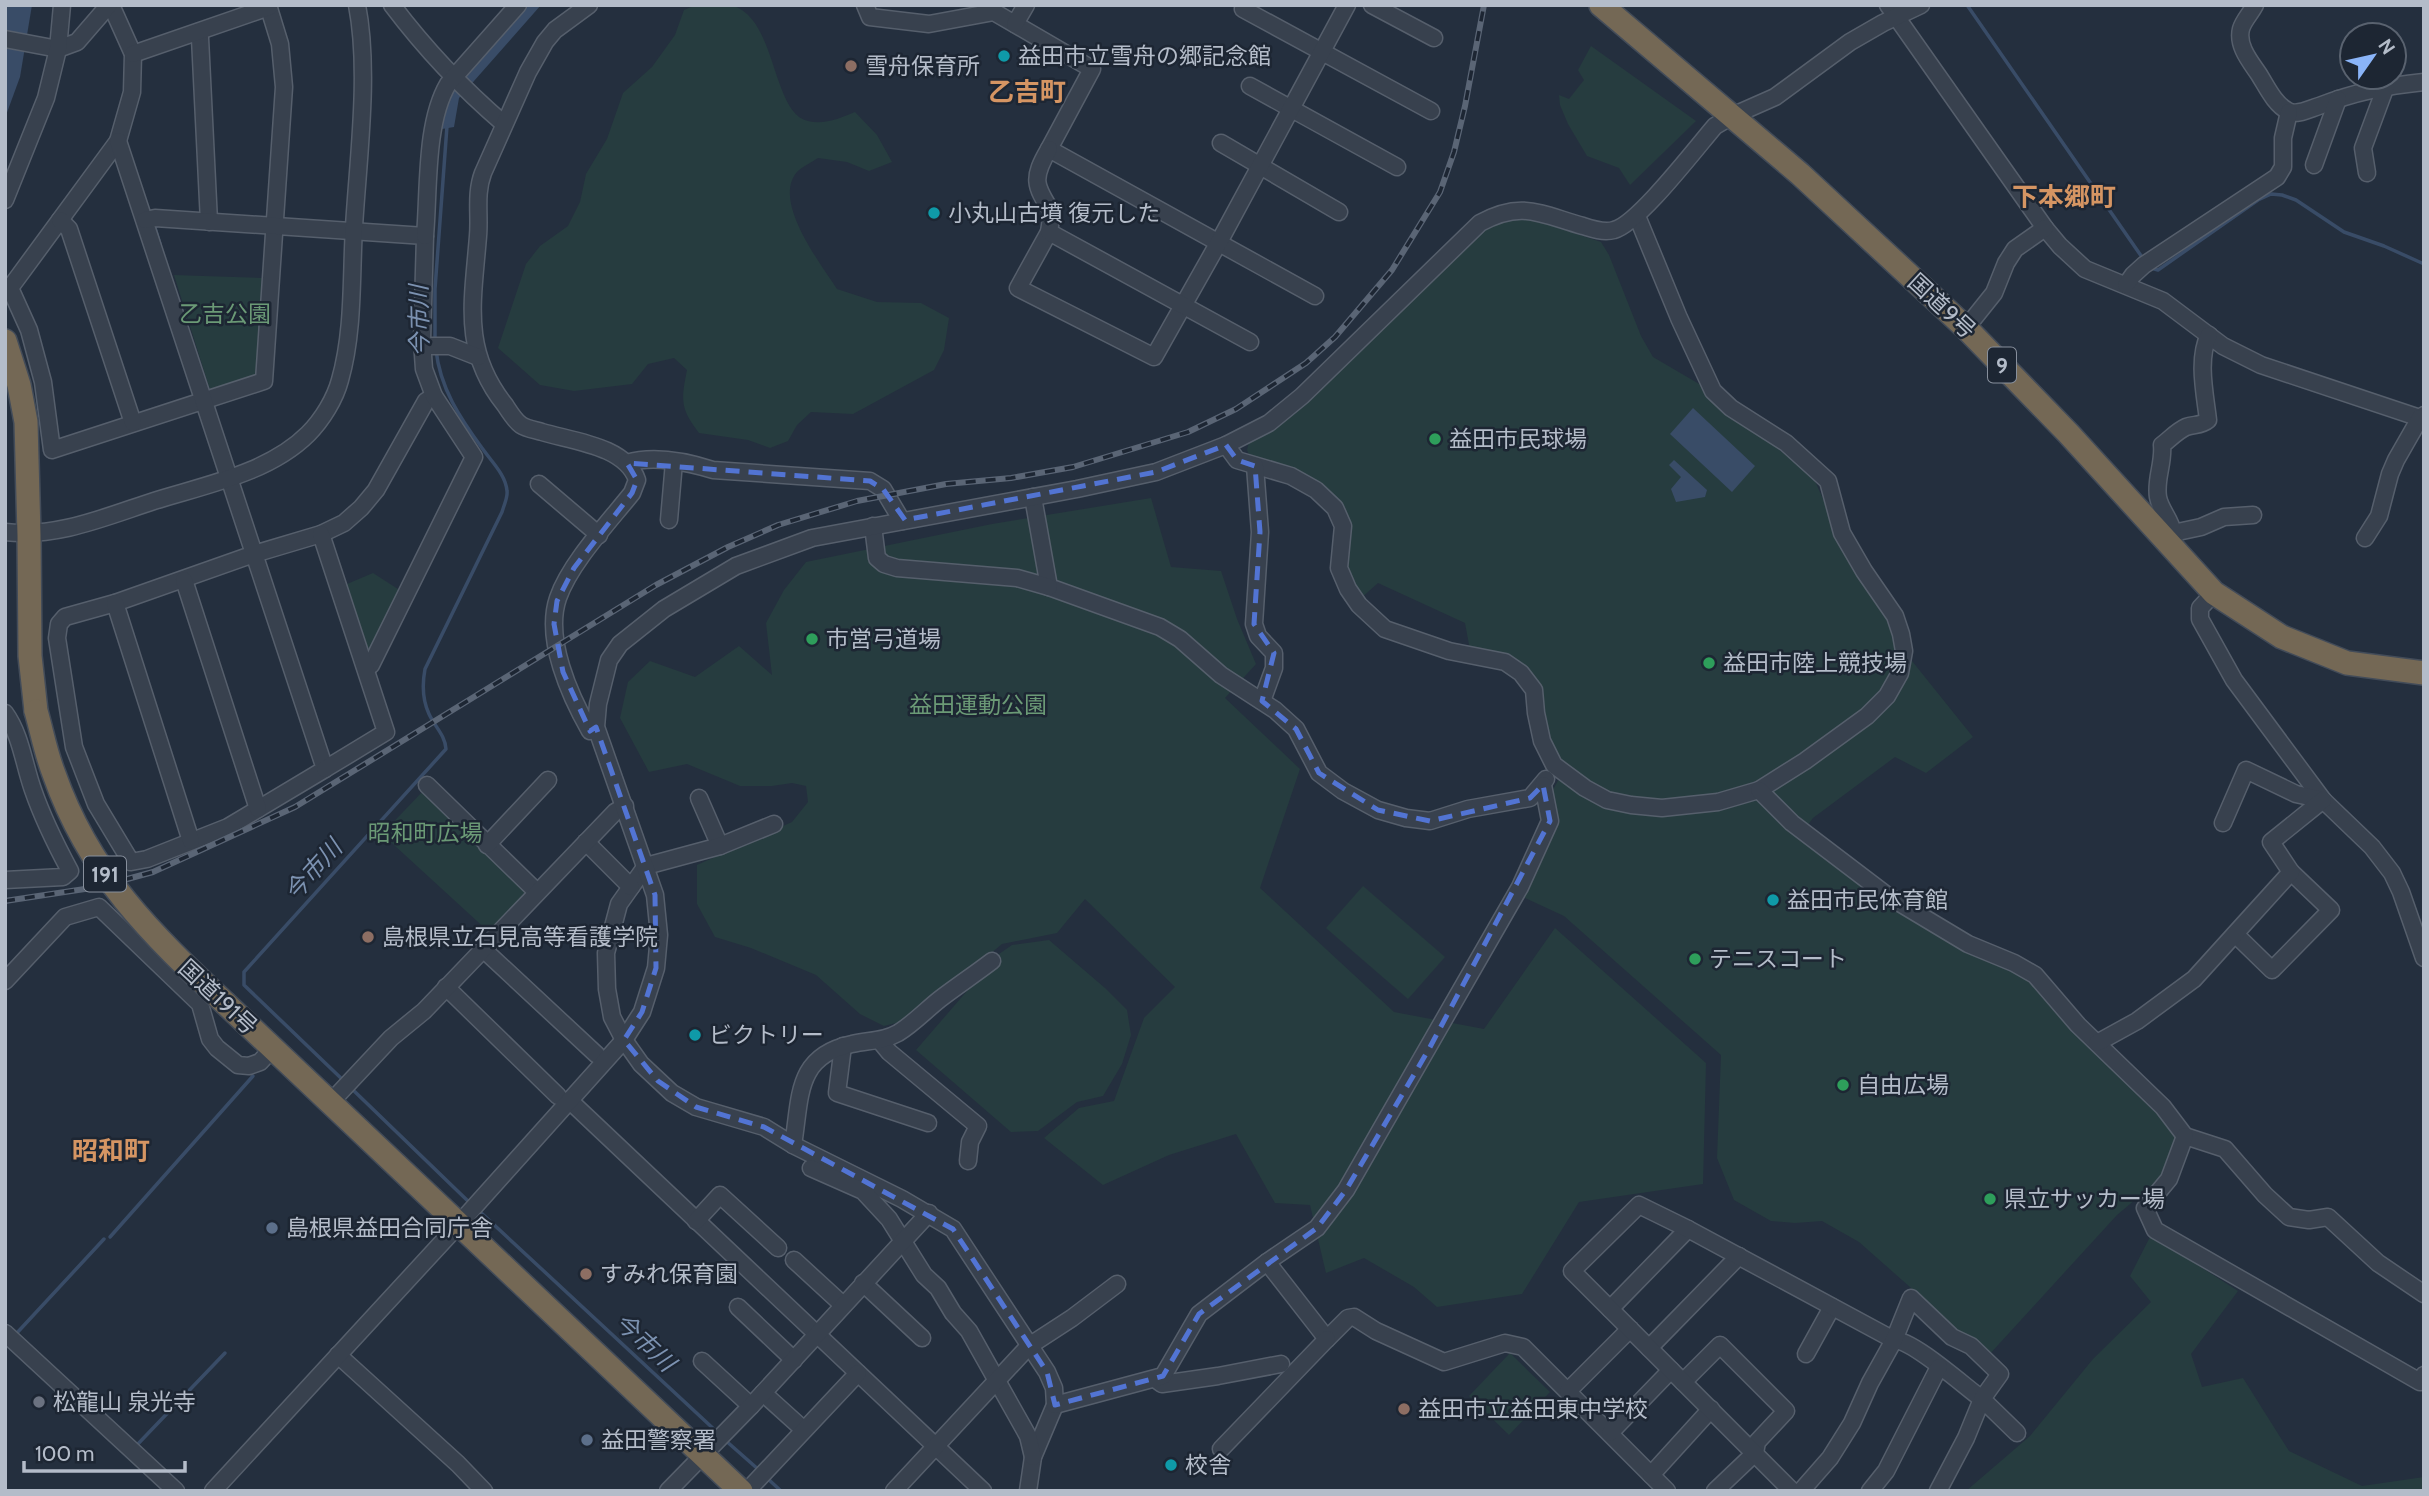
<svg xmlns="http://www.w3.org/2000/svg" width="2429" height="1496" viewBox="0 0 2429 1496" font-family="Cabin,'Noto Sans JP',sans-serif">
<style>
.green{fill:#263c3f}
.water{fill:#394c67}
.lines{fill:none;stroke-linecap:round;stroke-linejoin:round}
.stream{stroke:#394c67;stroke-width:3.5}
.minor-casing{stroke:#565f6c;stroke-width:19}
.highway-casing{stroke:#434c59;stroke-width:26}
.minor{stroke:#38414e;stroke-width:16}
.highway{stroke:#746855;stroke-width:23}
.rail-casing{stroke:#5a6575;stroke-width:6}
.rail{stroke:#1d2633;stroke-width:3.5;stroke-dasharray:10;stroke-linecap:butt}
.highway-bridge-casing{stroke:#434c59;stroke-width:26;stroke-linecap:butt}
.highway-bridge{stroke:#746855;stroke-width:23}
.marked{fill:none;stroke:#5274d3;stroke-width:5;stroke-dasharray:14 9;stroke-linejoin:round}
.culture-dot{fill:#0f9aa8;stroke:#1d2633;stroke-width:2.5}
.education-dot{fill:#8d6e63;stroke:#1d2633;stroke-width:2.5}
.leisure-dot{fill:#2e9e5b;stroke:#1d2633;stroke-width:2.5}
.service-dot{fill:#5c6f8a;stroke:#1d2633;stroke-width:2.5}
.worship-dot{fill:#6b7280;stroke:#1d2633;stroke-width:2.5}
.labels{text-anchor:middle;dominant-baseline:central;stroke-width:5;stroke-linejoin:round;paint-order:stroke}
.shield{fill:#1d2633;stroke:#878f9c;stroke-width:2}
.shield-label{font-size:21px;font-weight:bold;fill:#b4bcc9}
.poi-label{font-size:23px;fill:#b4bcc9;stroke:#1d2633;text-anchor:start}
.street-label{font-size:23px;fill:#b4bcc9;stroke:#1d2633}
.park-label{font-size:23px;fill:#6b9a76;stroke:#1d2633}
.water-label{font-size:24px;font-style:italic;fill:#7c92b1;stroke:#1d2633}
.quarter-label{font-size:26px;font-weight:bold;fill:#d59563;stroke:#1d2633}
</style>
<rect width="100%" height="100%" fill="#242f3e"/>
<g class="green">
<path d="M696 5C707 5 724 2 734 6 777 21 772 113 808 121 824 125 841 118 855 112L877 135 892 162 869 171 847 162 818 158C812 162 804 166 799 170 769 198 821 264 837 289L877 302 921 303 949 318 944 350 934 370 853 414 811 412 797 425 788 441 770 448 748 440 699 433C680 408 681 400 687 370L674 358 648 364 632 384 574 391 540 385 498 348 526 264 540 246 568 226 580 202 586 174 607 139 623 93 652 67 675 35 684 10Z"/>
<polygon points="1591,46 1696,121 1630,185 1619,168 1587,156 1568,124 1560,105 1559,95 1569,99 1584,80 1578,70"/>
<polygon points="1513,218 1535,220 1601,242 1609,255 1641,336 1653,357 1706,388 1814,479 1840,536 1895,616 1904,651 1973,737 1926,773 1895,757 1813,818 1801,834 1920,924 2029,980 2057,1013 2161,1110 2177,1132 2175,1145 2167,1166 2155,1183 2117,1215 1988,1356 1859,1242 1822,1221 1795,1223 1771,1221 1734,1200 1717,1158 1721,1055 1564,916 1521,896 1549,797 1566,766 1548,741 1523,669 1470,650 1465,623 1378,583 1360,599 1344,568 1339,507 1251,459 1247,450 1249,442 1296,413 1481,232 1495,221"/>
<polygon points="174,275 263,278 258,376 210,390"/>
<polygon points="1151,498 1171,567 1221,571 1237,619 1256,664 1225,698 1300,769 1260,888 1394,1012 1484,1029 1555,928 1706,1063 1703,1184 1579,1202 1522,1294 1437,1307 1414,1287 1364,1258 1326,1273 1310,1205 1275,1203 1236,1134 1169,1155 1103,1185 1044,1138 1079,1108 1114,1101 1144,1018 1175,987 1085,899 1057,933 1002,944 912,1019 884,1026 860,1014 816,975 751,948 715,937 697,904 697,865 792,822 808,802 806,786 792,783 772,786 740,786 687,764 649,772 620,718 628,682 650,661 695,677 739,646 772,675 766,623 784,590 806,562 992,524"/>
<polygon points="373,573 401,591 368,656 347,584"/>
<polygon points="424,790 530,890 490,933 382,834"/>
<polygon points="1363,886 1445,957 1408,999 1326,928"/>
<polygon points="1049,940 1105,988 1127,1010 1131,1035 1122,1064 1103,1096 1077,1102 1038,1131 1011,1132 916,1050 999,954 1012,945"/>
<polygon points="2151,1235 2238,1291 2191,1354 2202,1387 2243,1378 2289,1451 2362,1486 2424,1477 2424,1491 1966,1491 2030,1436 2093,1359 2151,1302 2130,1276"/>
<polygon points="1510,1353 1550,1392 1509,1435 1469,1396"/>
</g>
<g class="water">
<polygon points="5,5 32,5 20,77 5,118"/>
<polygon points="529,5 541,5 459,98 454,127 442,129 445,103 450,92"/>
<polygon points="1693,408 1755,466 1732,492 1670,434"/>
<polygon points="1674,460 1707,490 1705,497 1676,502 1671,489 1681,477 1669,465"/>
</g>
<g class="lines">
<g class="stream">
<polyline points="1967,5 2144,260"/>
<polyline points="157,225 155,228 160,244"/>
<polyline points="2151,268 2158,270 2258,200 2271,194 2282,195 2296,200 2344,232 2384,246 2424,264"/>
<polyline points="435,342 435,289 447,126"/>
<path d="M345 1082 244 985V972L446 749C445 735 435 727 429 714 422 699 422 685 425 669L502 512C504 505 508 497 507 491 506 475 491 461 482 448 460 418 440 388 436 350"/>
<polyline points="351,1088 471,1204"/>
<polyline points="477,1209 717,1432"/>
<polyline points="110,1237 253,1076"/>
<polyline points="15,1335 104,1239"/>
<polyline points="725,1440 759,1470"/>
<polyline points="135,1447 225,1353"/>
<polyline points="767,1478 781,1491"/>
</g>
<defs>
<g id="minor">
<polyline points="111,5 133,54 132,92 118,141 10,288 29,330 43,382 52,450 264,381 284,87 280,44 268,5"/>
<path d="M392 5C426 50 462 88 504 124"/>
<path d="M589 5 555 30 545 42 528 72 483 173C475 194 480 215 478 236 473 301 461 350 505 405 509 411 515 421 521 425 527 429 536 430 542 432 572 441 626 446 637 480L632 493C609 522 570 563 558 598 544 639 570 696 590 731L596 727"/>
<polyline points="865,5 870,17 929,24 994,12 1092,69 1049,149 1315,296"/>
<polyline points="1372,5 1434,38"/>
<polyline points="1888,5 2045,228 2060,246 2085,269 2163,301 2223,346 2261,365 2420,418 2424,415"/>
<path d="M2255 5C2251 13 2243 21 2241 29 2237 45 2249 60 2258 73 2266 85 2274 104 2288 111 2297 116 2309 109 2319 106 2355 92 2385 86 2424 82"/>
<polyline points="1243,9 1431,111"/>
<polyline points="1015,24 1026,5"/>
<polyline points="198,32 200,38 209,222"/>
<polyline points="5,39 58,49 77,42 109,5"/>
<polyline points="133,54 269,7"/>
<polyline points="1250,86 1397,167"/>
<polyline points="118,141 325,769 228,827 147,859 131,862 96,804 74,747 57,638 59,624 65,617 115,603 254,554 321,534 344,523 361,508 376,490 426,401 434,396"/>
<polyline points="1221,143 1339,212"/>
<path d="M1049 149C1032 178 1034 185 1052 212L1049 232 1018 288 1154 357 1219 242 1347 5"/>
<polyline points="2314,165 2338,99"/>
<polyline points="2367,173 2363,148 2386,86"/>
<polyline points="5,200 46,98 58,49 62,5"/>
<polyline points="60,220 69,229 133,423"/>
<polyline points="145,220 155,218 425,236 422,341 424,369 434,396 474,457 371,665 366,668"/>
<polyline points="1049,232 1250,342"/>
<path d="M425 236C429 190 425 123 448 84L518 5"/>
<polyline points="2126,285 2133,275 2144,265 2277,177 2283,167 2283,138 2289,112"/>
<polyline points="1966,328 1994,293 2006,263 2015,249 2045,228"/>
<polyline points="423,346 450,346 478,357"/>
<polyline points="1226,445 1237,460 1291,476 1316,490 1335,508 1343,526 1339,568 1348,589 1359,605 1385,629 1449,651 1505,662 1521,673 1534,690 1536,713 1542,741 1554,765 1585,788 1607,800 1631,805 1662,808 1718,802 1759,790 1805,761 1867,716 1887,696 1900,673 1904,651 1901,634 1895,616 1864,571 1842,533 1828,481 1786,443 1731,408 1713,391 1679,318 1637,216"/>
<path d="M627 463C653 455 688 462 713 470L870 481 883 489 902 521"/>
<polyline points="1255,466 1260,532 1254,624 1258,636 1274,653 1274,668 1262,701"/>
<polyline points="539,484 599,535"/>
<polyline points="1033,497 1049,587 1160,627 1180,639 1221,675 1275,710 1296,729 1319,773 1343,791 1378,810 1406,818 1430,821 1468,809 1530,798 1546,779"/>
<polyline points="669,520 674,462"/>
<polyline points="873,526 877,558 884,564 897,568 1017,578 1049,587"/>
<path d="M5 532C57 538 105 517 154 501 205 485 269 473 308 434 322 420 335 399 340 380 354 331 351 277 354 227 358 159 370 71 357 5"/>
<polyline points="2173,533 2201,527 2224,517 2253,515"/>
<polyline points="321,534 386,732 325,769"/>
<polyline points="2365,538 2379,516 2390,474 2396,460 2420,418"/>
<path d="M2167 541 2173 533C2171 519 2160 510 2158 497 2155 479 2164 463 2162 445 2170 439 2177 431 2186 427 2194 424 2201 426 2208 420 2205 394 2197 359 2209 335"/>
<polyline points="184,580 258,809"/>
<polyline points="2214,593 2200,608 2200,619 2234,680 2323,800 2372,847 2392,873 2401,892 2424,958"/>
<polyline points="115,603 191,841"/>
<path d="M5 713C21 735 24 765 33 790 43 819 56 845 70 871L63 877 5 880"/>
<polyline points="427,785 537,892"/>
<polyline points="1759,790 1792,823 1888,896 1968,944 2014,963 2035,975 2078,1025 2163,1107 2185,1136 2225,1149 2265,1195 2289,1217 2309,1220 2328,1217 2378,1263 2424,1294"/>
<polyline points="699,798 720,846"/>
<polyline points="2223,823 2246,770 2296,794 2323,800"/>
<polyline points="774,824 720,846 646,866 619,904 606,953 607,989 612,1017 624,1040 641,1064 672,1093 696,1107 764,1127 793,1145 902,1199 953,1229 1047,1372 1054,1388 1055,1405 1033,1457 1028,1491"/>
<polyline points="586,842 631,887"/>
<polyline points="487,845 548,780"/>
<polyline points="2235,934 2272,970 2331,910 2291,872"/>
<polyline points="483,949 597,1055"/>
<polyline points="5,981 65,917 99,907 200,1004 210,1039 217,1048 238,1065 249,1066 260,1062 272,1049"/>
<polyline points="446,987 558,1096"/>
<polyline points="880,1041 889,1052 978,1126 970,1142 968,1161"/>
<polyline points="2097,1043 2137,1021 2194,979 2291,872 2271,842 2323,800"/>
<polyline points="843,1046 837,1093 928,1123"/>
<polyline points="569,1100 983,1491"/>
<polyline points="329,1104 391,1038 424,1011 615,812 625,806"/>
<polyline points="2185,1136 2169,1179 2145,1208 2155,1230 2420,1382 2424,1375"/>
<path d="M793 1145C801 1097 795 1056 852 1044 868 1040 882 1042 898 1033 913 1024 926 1010 940 999 957 986 975 974 992 961"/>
<polyline points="811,1168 863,1191 889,1219 924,1275 938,1288 953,1313 969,1331 1028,1436 1033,1457"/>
<polyline points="696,1221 720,1195 778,1248"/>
<polyline points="794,1260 843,1305"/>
<polyline points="1267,1262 1327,1339 1348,1318 1354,1317 1376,1331 1444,1362 1505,1343 1523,1347 1667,1491"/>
<polyline points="863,1283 922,1338"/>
<polyline points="738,1307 794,1360"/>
<polyline points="1610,1309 1688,1229"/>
<polyline points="5,1333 176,1491"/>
<polyline points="1649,1348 1739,1256"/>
<polyline points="1806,1354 1832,1307"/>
<polyline points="338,1355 458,1464 484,1491"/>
<polyline points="702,1361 751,1406"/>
<polyline points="1155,1379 1162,1384 1218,1376 1281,1364"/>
<polyline points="1683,1382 1720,1345 1786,1411 1757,1442 1755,1453 1715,1491"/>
<polyline points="1568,1391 1630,1329"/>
<polyline points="763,1393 804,1430"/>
<polyline points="1055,1405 1163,1376 1199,1314 1267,1262 1317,1228 1346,1190 1520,887 1550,821 1543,785"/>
<polyline points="1610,1433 1671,1370"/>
<polyline points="1221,1449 1327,1339"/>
<polyline points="1651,1475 1711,1409"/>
<path d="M213 1491 449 1235 624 1040 642 1012 656 968 659 935 655 895 596 727 598 704 609 660 620 644 664 609 736 566 812 538 1077 489 1156 472 1226 445 1269 423 1302 396 1480 223C1522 200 1540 214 1583 226 1592 229 1604 233 1614 230 1638 224 1696 148 1715 126L1732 116 1775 97 1850 42 1883 23 1921 5"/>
<polyline points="668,1491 751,1406 929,1213"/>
<polyline points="747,1491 858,1373"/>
<polyline points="894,1491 1029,1346 1072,1318 1117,1284"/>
<path d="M1792 1491 1572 1271 1639 1205 1688 1229 1894 1340C1913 1340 1964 1386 1982 1399L1966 1438 1938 1491"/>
<polyline points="1801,1491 1830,1458 1852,1423 1870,1383 1894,1340 1911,1298 1952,1337 1971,1346 2000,1374 1982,1399 2017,1433"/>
<polyline points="1870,1491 1886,1471 1939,1367"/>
</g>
<g id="highway">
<polyline points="1601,5 1800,174 1966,328 2068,433 2214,593 2282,637 2347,663 2424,673"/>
<polyline points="5,341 19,385 26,422 29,535 30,656 36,711"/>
<polyline points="226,1004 741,1491"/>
</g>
</defs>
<use href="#minor" class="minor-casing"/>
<use href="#highway" class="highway-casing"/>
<use href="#minor" class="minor"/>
<use href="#highway" class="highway"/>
<defs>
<polyline id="rail" points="5,901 98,887 153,872 295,807 656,585 728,547 778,525 857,501 946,484 1011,478 1073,467 1188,432 1236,409 1306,363 1335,337 1392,270 1440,192 1454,152 1465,106 1484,5"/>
</defs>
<use href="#rail" class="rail-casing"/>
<use href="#rail" class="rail"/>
<defs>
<path id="highway-bridge" d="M36 711C42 732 46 754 54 774 89 874 151 934 226 1004"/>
</defs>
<use href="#highway-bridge" class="highway-bridge-casing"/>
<use href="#highway-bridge" class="highway-bridge"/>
</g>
<path class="marked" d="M1226 445 1237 460 1255 466 1260 532 1254 624 1274 653 1262 701 1296 729 1319 773 1378 810 1430 821 1530 798 1543 785 1550 821 1429 1049 1346 1190 1317 1228 1199 1314 1163 1376 1055 1405 1047 1372 953 1229 764 1127 696 1107 658 1081 624 1040 642 1012 656 968 655 895 596 727 590 731 563 672 554 624 557 601 574 568 632 493 637 480 627 463 870 481 883 489 905 520 1156 472Z"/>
<g class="culture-dot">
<circle cx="1004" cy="56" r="7"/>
<circle cx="934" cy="213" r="7"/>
<circle cx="1773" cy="900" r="7"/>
<circle cx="695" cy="1035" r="7"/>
<circle cx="1171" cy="1465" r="7"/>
</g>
<g class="education-dot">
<circle cx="851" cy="66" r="7"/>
<circle cx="368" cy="937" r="7"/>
<circle cx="586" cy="1274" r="7"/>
<circle cx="1404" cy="1409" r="7"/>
</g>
<g class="leisure-dot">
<circle cx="1435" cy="439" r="7"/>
<circle cx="812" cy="639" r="7"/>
<circle cx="1709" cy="663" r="7"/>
<circle cx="1695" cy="959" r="7"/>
<circle cx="1843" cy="1085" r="7"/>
<circle cx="1990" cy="1199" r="7"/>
</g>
<g class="service-dot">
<circle cx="272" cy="1228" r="7"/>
<circle cx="587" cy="1440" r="7"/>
</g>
<circle class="worship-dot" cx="39" cy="1402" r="7"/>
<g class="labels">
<g class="shield">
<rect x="1988" y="347.5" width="28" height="35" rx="5"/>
<rect x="84" y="856.5" width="42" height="35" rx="5"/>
</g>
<g class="shield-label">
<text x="2002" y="365">9</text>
<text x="105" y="874">191</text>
</g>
<g class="poi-label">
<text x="1018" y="56">益田市立雪舟の郷記念館</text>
<text x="865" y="66">雪舟保育所</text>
<text x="948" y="213">小丸山古墳 復元した</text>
<text x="1449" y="439">益田市民球場</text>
<text x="826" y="639">市営弓道場</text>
<text x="1723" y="663">益田市陸上競技場</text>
<text x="1787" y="900">益田市民体育館</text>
<text x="382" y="937">島根県立石見高等看護学院</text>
<text x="1709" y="959">テニスコート</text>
<text x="709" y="1035">ビクトリー</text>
<text x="1857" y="1085">自由広場</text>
<text x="2004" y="1199">県立サッカー場</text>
<text x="286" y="1228">島根県益田合同庁舎</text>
<text x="600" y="1274">すみれ保育園</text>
<text x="53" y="1402">松龍山 泉光寺</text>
<text x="1418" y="1409">益田市立益田東中学校</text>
<text x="601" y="1440">益田警察署</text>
<text x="1185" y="1465">校舎</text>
</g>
<g class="street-label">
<text transform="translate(1942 306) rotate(43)">国道9号</text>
<text transform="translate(218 997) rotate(43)">国道191号</text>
</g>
<g class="park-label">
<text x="225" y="314">乙吉公園</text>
<text x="978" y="705">益田運動公園</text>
<text x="425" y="833">昭和町広場</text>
</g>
<g class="water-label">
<text transform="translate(419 321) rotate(-91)">今市川</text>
<text transform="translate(313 870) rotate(-48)">今市川</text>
<text transform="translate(645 1342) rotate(43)">今市川</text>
</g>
<g class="quarter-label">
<text x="1027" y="92">乙吉町</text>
<text x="2064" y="197">下本郷町</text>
<text x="111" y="1151">昭和町</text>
</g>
</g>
<rect width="2429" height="1496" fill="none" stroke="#b4bcc9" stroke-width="14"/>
<g transform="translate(2373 56) rotate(56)"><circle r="33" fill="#1d2633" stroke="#59626f" stroke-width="2"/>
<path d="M0-5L12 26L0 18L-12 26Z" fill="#8ab4f8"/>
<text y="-10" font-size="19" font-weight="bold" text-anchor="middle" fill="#b4bcc9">N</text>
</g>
<path d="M24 1461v10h161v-10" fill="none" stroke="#b4bcc9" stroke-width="3.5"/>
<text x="35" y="1461" font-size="21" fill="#b4bcc9" stroke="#1d2633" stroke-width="5" paint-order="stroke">100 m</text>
</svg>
